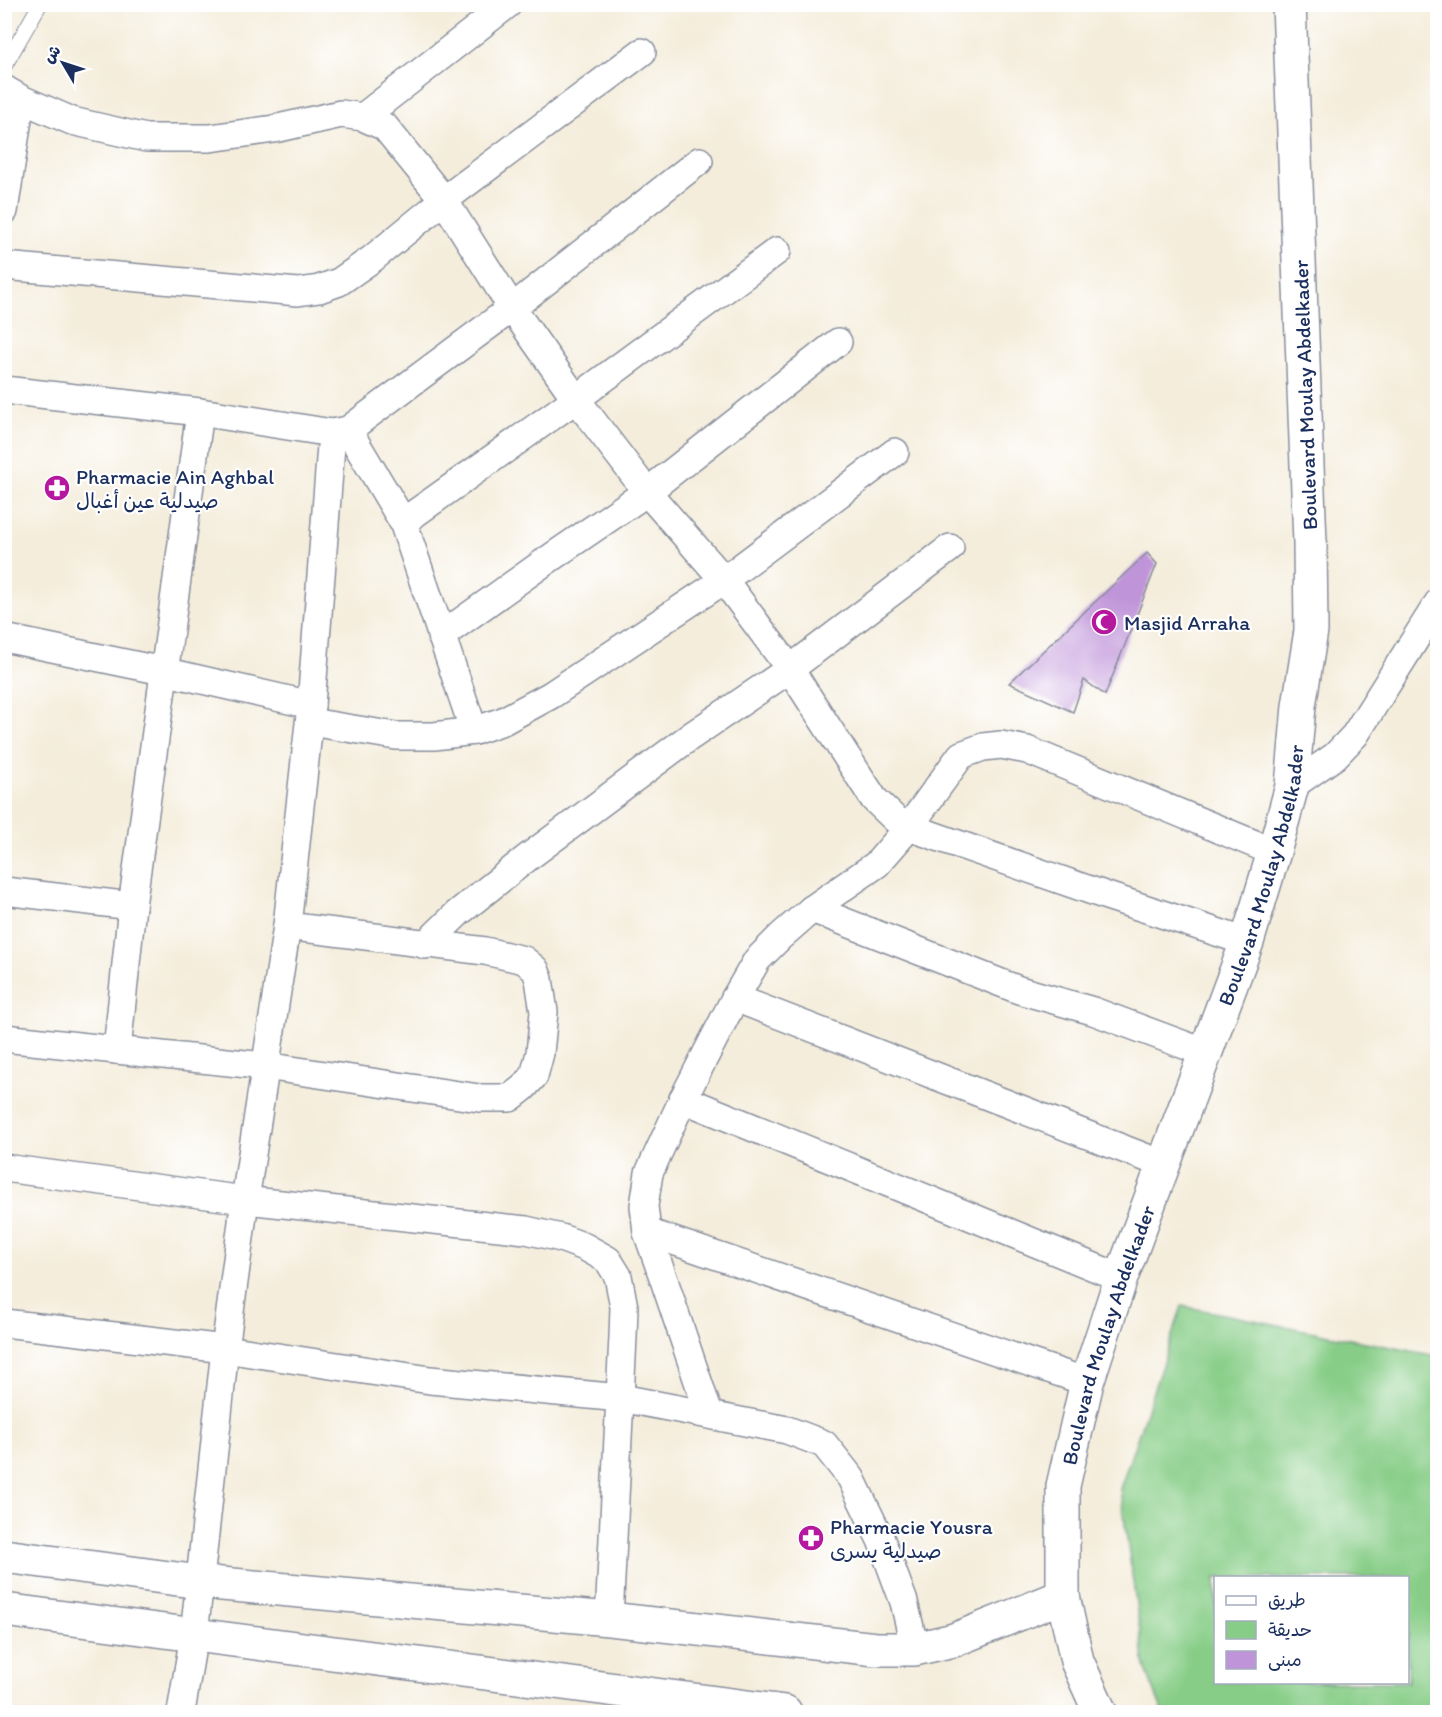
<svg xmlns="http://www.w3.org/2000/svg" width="1442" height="1717" viewBox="0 0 1442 1717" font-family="Itim,'Playpen Sans Arabic',sans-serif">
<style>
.green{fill:#87cd87;stroke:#517e72;stroke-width:1.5;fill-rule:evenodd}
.building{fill:#c094d9}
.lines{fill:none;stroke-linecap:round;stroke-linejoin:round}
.service-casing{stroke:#888e9c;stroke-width:16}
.minor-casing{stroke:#888e9c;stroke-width:30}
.tertiary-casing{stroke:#888e9c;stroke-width:36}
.service{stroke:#fff;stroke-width:14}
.minor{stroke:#fff;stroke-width:27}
.tertiary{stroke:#fff;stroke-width:33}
.labels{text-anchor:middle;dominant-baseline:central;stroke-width:4.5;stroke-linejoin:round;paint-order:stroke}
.street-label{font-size:21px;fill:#1b2f5e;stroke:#fff}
.poi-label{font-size:21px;fill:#1b2f5e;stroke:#fff;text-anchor:start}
</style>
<rect width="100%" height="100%" fill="#fff"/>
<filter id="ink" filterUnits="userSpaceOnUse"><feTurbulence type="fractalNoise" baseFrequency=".0167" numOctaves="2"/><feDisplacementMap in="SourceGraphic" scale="12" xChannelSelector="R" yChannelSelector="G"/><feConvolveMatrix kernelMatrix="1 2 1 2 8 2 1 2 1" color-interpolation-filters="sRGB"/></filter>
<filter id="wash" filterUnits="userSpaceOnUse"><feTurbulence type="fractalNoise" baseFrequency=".008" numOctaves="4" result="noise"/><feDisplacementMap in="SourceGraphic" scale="24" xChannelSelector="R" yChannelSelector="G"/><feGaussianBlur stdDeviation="1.35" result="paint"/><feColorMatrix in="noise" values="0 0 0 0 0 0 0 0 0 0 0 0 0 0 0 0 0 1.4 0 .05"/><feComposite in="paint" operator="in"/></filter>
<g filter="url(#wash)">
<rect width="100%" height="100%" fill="#f4eddb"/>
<path class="green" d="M1182 1306 1437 1356V1712H1163L1145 1667 1120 1489ZM1216 1578H1408V1682H1216Z"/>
<g id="blocks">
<polygon class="building" points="1147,553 1157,564 1105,695 1084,680 1073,712 1009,683"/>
</g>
</g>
<g filter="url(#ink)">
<use href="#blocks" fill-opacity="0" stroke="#888e9c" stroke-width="1.5"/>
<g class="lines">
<defs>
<polyline id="service" points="4,67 40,4"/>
<g id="minor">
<polyline points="4,89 21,99 72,121 146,138 210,138 274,129 341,114 363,117 385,127 444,200 512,308 576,399 647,492 724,580 790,669 874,799 895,819 909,827 1107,896 1247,942"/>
<polyline points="363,117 508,4"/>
<polyline points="4,211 21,99"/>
<polyline points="4,266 298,292 319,289 339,282 372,259 444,200 642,52"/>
<polyline points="4,390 200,412 332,433 311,705 287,926 245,1200 225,1349 194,1635 181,1712"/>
<polyline points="348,430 403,522"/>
<polyline points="332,433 348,430 512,308 699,161"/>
<polyline points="441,636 546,561 647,492 838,342"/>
<polyline points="4,638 163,671 311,705"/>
<polyline points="310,722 396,736 434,736 474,731 503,721 551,695 724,580 895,452"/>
<polyline points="474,731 403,522 576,399 777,251"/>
<polyline points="1292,786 1335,756 1355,735 1438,603"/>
<polyline points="4,891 132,906"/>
<polyline points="812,909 1019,990 1093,1011 1206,1053"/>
<polyline points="425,945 458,913 527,858 691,736 790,669 950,548"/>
<polyline points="735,998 1165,1165"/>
<polyline points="4,1038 265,1066 479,1098 510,1098 523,1088 534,1076 540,1053 544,1012 539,979 535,969 524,960 485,951 287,926"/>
<polyline points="117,1050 132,906 200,412"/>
<polyline points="683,1099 1121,1278"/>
<polyline points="4,1168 245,1200 526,1230 561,1238 585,1247 608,1260 618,1276 624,1307 623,1337 609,1619"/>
<polyline points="647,1232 1087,1382"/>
<polyline points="4,1323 225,1349 430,1380 621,1398 787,1430 824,1444 851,1478 881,1540 904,1602 915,1649"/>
<polyline points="709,1414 663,1277 647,1232 644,1206 649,1173 683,1099 735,998 757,960 781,936 812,909 877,864 909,827 961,755 983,747 1001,745 1027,750 1274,852"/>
</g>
<g id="tertiary">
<polyline points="4,1556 200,1582 609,1619 876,1649 915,1649 954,1640 1063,1596"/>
<polyline points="4,1610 785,1712"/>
<path id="s1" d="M1100 1712 1077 1661 1063 1596V1486L1087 1382 1121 1278 1247 942 1274 852 1292 786 1299 706 1311 631 1310 542 1289 4"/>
</g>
</defs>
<use href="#service" class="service-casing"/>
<use href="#minor" class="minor-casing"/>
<use href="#tertiary" class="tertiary-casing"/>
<use href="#service" class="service"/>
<use href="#minor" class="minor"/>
<use href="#tertiary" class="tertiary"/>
</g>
</g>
<defs>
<symbol id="pharmacy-disc" viewBox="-11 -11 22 22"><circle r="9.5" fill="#b5179e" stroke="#fff"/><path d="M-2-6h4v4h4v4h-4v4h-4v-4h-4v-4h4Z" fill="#fff"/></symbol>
<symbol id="mosque-disc" viewBox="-11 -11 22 22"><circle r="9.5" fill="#b5179e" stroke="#fff"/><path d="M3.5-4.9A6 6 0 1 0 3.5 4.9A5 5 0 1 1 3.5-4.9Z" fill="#fff"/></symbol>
</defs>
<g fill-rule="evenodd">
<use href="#pharmacy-disc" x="42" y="473" width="30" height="30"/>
<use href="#mosque-disc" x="1089" y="607" width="30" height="30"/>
<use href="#pharmacy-disc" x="796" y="1523" width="30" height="30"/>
</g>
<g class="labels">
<g class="street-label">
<text transform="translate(1305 395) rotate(-92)">Boulevard Moulay Abdelkader</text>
<text stroke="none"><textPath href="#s1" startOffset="876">Boulevard Moulay Abdelkader</textPath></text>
<text stroke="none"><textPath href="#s1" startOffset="390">Boulevard Moulay Abdelkader</textPath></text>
</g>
<g class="poi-label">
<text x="76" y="476">Pharmacie Ain Aghbal<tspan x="76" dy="24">صيدلية عين أغبال</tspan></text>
<text x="1124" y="622">Masjid Arraha</text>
<text x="830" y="1526">Pharmacie Yousra<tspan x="830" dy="24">صيدلية يسرى</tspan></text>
</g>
</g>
<rect width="1442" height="1717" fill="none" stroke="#fff" stroke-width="24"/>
<rect x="1214" y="1576" width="195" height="108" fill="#ffffff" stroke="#a4acbf" stroke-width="1.5"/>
<rect x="1226" y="1596" width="30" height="9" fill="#ffffff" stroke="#a4acbf" stroke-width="1.5"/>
<text x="1268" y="1606" font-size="18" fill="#1b2f5e">طريق</text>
<rect x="1226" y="1621" width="30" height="18" fill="#87cd87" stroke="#a4acbf" stroke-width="1.5"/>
<text x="1268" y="1636" font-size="18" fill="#1b2f5e">حديقة</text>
<rect x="1226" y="1651" width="30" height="18" fill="#c094d9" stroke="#a4acbf" stroke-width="1.5"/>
<text x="1268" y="1666" font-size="18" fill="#1b2f5e">مبنى</text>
<g transform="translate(63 63) rotate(309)" stroke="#ffffff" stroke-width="4.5" paint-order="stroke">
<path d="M0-4.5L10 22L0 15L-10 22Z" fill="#1b2f5e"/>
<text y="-9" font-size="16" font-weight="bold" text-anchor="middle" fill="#1b2f5e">ش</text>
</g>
</svg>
